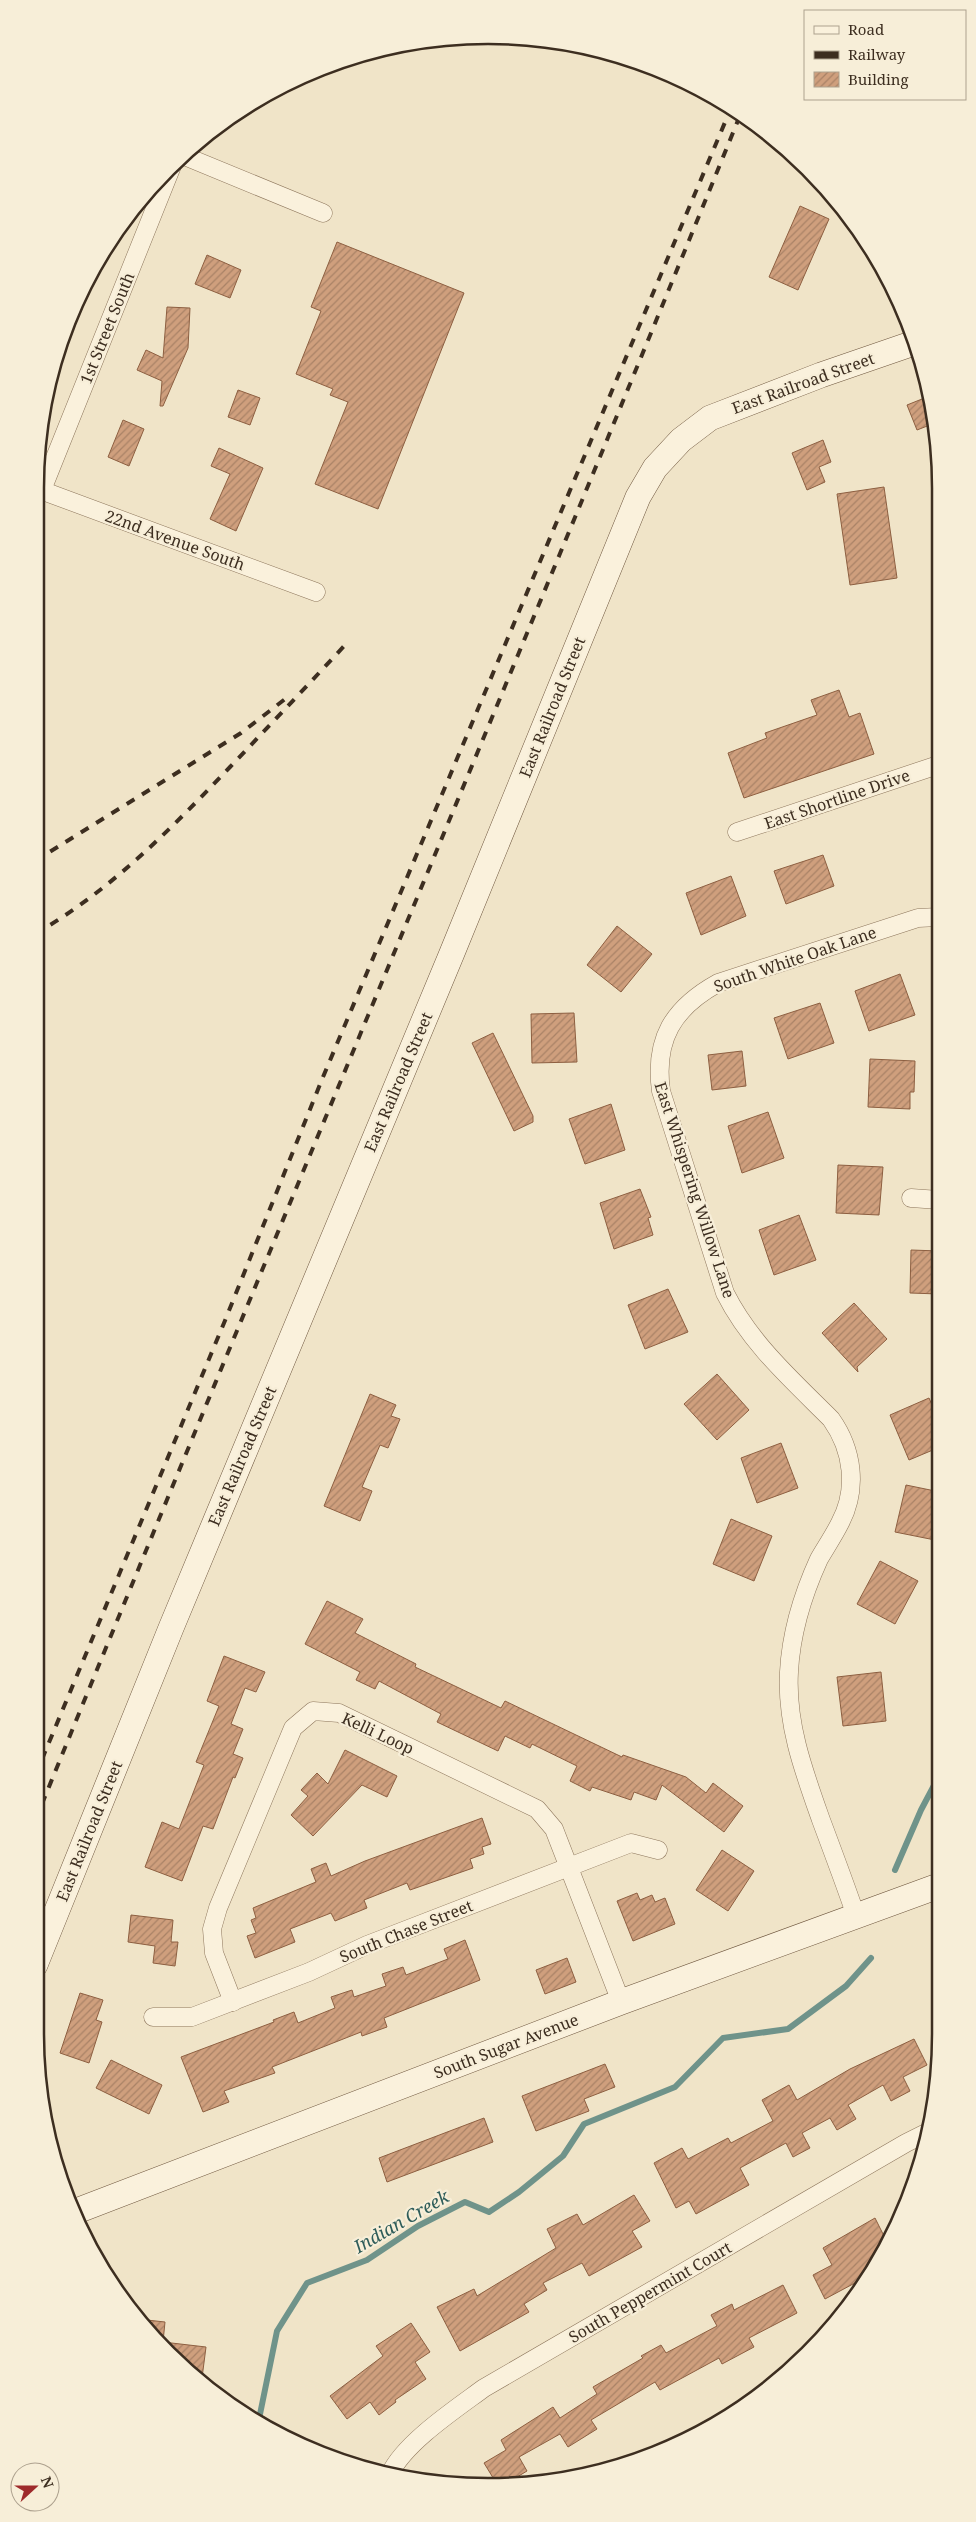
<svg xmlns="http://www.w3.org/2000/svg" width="976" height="2522" viewBox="0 0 976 2522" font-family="'Noto Serif',serif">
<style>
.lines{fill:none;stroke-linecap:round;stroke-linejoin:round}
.stream{stroke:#6f938a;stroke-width:6}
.building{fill:url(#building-hatch);stroke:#8d5f41}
.street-casing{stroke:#8d765c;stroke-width:19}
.secondary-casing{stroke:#6f573f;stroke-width:26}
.street{stroke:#faf1dc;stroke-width:18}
.secondary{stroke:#faf1dc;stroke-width:25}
.rail{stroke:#3d2e20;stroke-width:4;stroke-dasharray:9 9;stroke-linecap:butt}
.labels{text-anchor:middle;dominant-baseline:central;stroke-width:4.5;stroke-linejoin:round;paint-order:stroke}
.street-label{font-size:16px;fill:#3d2e20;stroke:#f7eed8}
.water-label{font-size:18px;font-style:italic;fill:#2f5d5a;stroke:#f7eed8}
.rim{fill:none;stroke:#3d2e20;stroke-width:2.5}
</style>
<defs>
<pattern id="building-hatch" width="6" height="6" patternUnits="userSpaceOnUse" patternTransform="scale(1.25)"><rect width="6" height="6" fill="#cf9f7d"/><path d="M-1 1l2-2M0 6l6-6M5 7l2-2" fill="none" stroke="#a98266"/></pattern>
</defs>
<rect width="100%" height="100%" fill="#f0e4c8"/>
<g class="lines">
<g class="stream">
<polyline points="895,1870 921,1810 940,1774"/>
<polyline points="258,2424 277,2331 307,2283 367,2260 418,2226 465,2202 489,2212 519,2192 563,2156 584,2124 675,2087 723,2038 788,2029 846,1986 871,1958"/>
</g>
</g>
<g class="building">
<polygon points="800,206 829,219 798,290 769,277"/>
<polygon points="337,242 464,293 378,509 315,484 348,402 330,395 333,389 296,374 321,311 311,307"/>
<polygon points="207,255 241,270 230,298 195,284"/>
<polygon points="167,307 190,308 188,348 163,406 160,406 162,381 137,370 146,350 163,358"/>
<polygon points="238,390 260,398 250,425 228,417"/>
<polygon points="927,397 935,423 917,430 907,405"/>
<polygon points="123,420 144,429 129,466 108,457"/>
<polygon points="823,440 831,462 819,467 825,482 807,490 792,453"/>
<polygon points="219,448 263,468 236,531 210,519 230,474 211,466"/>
<polygon points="884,487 897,578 850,585 837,494"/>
<polygon points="839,690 849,717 860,713 874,754 744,798 728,753 767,738 765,733 817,715 811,700"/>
<polygon points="823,855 834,886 786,904 774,871"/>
<polygon points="731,876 746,916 701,935 686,893"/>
<polygon points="617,926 652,954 621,992 587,965"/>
<polygon points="900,974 915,1015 869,1031 855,991"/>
<polygon points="820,1003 834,1043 788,1059 774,1018"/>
<polygon points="574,1013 577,1062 532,1063 531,1014"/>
<polygon points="493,1033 533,1116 533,1122 514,1131 472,1043"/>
<polygon points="742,1051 746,1086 712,1090 708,1055"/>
<polygon points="870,1059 915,1061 914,1092 910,1092 910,1109 868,1107"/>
<polygon points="611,1104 625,1150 585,1164 569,1119"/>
<polygon points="768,1112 784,1158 742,1173 728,1126"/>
<polygon points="838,1165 883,1167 879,1215 836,1213"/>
<polygon points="640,1189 651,1217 648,1218 653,1235 614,1249 600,1203"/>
<polygon points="799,1215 816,1260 774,1275 759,1230"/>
<polygon points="911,1250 939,1251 939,1294 910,1293"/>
<polygon points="668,1289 688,1332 645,1349 628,1305"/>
<polygon points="854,1303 887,1339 857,1367 858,1372 822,1333"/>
<polygon points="717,1374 749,1410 717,1440 684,1404"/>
<polygon points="370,1394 396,1405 391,1416 400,1419 388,1448 380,1445 362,1487 372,1491 360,1521 324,1506"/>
<polygon points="929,1398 940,1423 940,1447 909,1460 890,1415"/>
<polygon points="781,1443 798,1488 757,1503 741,1458"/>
<polygon points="906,1485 940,1492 940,1541 895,1532"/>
<polygon points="731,1519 772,1536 754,1581 713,1564"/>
<polygon points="880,1561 918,1581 895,1624 857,1604"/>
<polygon points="327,1601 363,1619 355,1633 416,1664 415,1667 501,1708 505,1701 622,1757 623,1755 686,1777 706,1793 713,1783 743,1806 724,1832 662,1785 656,1800 634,1792 631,1800 592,1787 590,1791 570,1781 577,1766 532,1744 530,1748 505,1736 498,1751 437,1722 441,1714 379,1681 375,1689 356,1680 360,1672 305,1644"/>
<polygon points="224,1656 265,1672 256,1692 245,1688 231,1724 243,1729 233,1754 243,1758 235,1778 233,1777 213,1829 203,1826 182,1881 145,1867 162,1822 179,1829 204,1765 196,1762 219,1706 207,1701"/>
<polygon points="881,1672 886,1721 843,1726 837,1677"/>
<polygon points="345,1750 397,1776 387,1797 362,1785 313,1836 291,1815 308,1796 301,1790 317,1773 328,1784"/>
<polygon points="482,1818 491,1844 482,1847 484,1854 470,1859 473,1868 410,1890 407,1883 364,1900 367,1908 335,1921 331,1913 290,1929 295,1942 255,1958 247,1936 256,1933 251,1920 256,1918 253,1908 316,1882 311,1869 326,1863 331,1876 365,1861"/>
<polygon points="722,1850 754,1871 728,1911 696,1890"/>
<polygon points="637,1893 640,1900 652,1895 655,1902 665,1898 675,1924 633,1941 617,1901"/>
<polygon points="131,1915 173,1920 171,1942 178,1942 175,1966 153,1963 155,1946 128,1942"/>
<polygon points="465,1940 480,1980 384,2018 387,2027 362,2036 361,2032 272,2067 275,2073 224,2091 229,2102 203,2112 181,2057 274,2022 273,2020 294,2012 298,2023 335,2008 331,1997 352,1990 354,1997 386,1986 382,1974 403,1967 406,1975 448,1959 444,1949"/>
<polygon points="567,1958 576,1982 545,1994 536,1970"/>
<polygon points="80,1993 103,2000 96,2020 102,2022 89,2063 60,2053"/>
<polygon points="914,2039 927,2065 903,2077 910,2091 891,2101 883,2085 848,2105 856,2119 837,2130 830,2118 802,2133 810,2148 793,2157 786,2143 740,2168 749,2185 696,2214 689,2201 676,2208 654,2163 682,2148 688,2159 728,2138 731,2143 773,2121 762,2100 789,2085 797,2100 850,2069"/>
<polygon points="111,2060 162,2085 149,2114 96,2088"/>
<polygon points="605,2064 615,2087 584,2099 589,2111 536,2131 522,2096"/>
<polygon points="484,2118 493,2142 387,2182 379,2158"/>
<polygon points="634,2195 650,2221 632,2231 642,2247 589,2276 582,2263 543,2283 547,2290 524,2304 529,2312 460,2351 437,2307 474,2289 477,2296 556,2248 547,2229 577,2214 583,2225"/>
<polygon points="875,2218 888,2244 868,2276 825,2299 813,2275 832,2265 823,2248"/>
<polygon points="783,2285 797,2313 749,2338 754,2347 722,2364 719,2358 660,2390 655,2382 591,2420 597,2429 568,2447 560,2434 519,2457 527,2471 512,2480 495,2481 484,2463 506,2450 501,2440 553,2407 560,2418 597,2394 593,2387 643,2358 641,2356 661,2345 666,2353 717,2326 711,2315 732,2304 734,2310"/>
<polygon points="138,2319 165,2322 163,2342 206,2347 202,2378 147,2332"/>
<polygon points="411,2323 430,2352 415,2362 426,2379 395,2400 396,2402 379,2415 370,2402 347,2419 330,2396 383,2356 376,2346"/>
</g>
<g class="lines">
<defs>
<g id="street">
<polyline points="182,155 323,213"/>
<polyline points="35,488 316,592"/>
<polyline points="42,490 172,166"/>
<polyline points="737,832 938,765"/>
<polyline points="911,1198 939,1200"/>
<path d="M856 1916C845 1884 833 1852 821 1820 804 1772 786 1724 789 1672 791 1633 803 1594 819 1559 826 1547 834 1535 840 1523 858 1489 853 1450 831 1419 792 1380 750 1343 725 1293L661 1091C654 1039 673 1008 718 983L918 918 938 917"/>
<polyline points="233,2002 214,1953 212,1929 218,1908 293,1728 313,1711 339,1713 537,1809 554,1829 621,2002"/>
<polyline points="153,2017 192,2017 309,1972 367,1945 631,1843 658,1850"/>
<path d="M390 2474C404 2443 457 2408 484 2388L906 2143 928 2132"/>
</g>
<g id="secondary">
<polyline points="35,1965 171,1628 452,953 638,497 655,468 681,440 710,418 821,375 911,344"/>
<polyline points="74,2212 621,2002 941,1885"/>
</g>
</defs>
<use href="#street" class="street-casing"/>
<use href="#secondary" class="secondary-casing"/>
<use href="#street" class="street"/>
<use href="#secondary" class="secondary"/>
<g class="rail">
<polyline points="35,861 241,733 289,696"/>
<path d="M35 934C110 891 170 830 230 767 269 726 308 685 346 644"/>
<polyline points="35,1776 224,1323 323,1077 731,108"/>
<path d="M35 1821C268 1250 509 683 741 113"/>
</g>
</g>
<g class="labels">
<g class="street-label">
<text transform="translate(107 328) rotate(-68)">1st Street South</text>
<text transform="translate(803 383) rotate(-20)">East Railroad Street</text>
<text transform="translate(175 540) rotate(20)">22nd Avenue South</text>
<text transform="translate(552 707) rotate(-68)">East Railroad Street</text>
<text transform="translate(837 799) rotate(-19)">East Shortline Drive</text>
<text transform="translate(795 959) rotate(-19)">South White Oak Lane</text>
<text transform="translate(398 1082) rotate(-67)">East Railroad Street</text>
<text transform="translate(695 1190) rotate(72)">East Whispering Willow Lane</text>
<text transform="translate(242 1456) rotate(-67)">East Railroad Street</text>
<text transform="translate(378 1733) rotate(25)">Kelli Loop</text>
<text transform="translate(89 1831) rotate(-68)">East Railroad Street</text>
<text transform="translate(406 1931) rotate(-22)">South Chase Street</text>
<text transform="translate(506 2046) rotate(-21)">South Sugar Avenue</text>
<text transform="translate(650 2292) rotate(-30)">South Peppermint Court</text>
</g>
<g class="water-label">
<text transform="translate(401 2221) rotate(-30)">Indian Creek</text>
</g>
</g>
<path d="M0 0H976V2522H0ZM488 44H488A444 444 0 0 1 932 488V2034A444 444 0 0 1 488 2478H488A444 444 0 0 1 44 2034V488A444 444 0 0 1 488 44Z" fill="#f7eed8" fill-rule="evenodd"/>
<path class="rim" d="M488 44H488A444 444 0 0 1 932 488V2034A444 444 0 0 1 488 2478H488A444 444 0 0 1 44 2034V488A444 444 0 0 1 488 44Z"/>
<rect x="804" y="10" width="162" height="90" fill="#f7eed8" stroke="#ada18e"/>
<rect x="814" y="26" width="25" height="8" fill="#faf1dc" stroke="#ada18e"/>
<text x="848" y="35" font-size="15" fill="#3d2e20">Road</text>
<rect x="814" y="51" width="25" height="8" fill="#3d2e20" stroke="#ada18e"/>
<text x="848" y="60" font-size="15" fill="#3d2e20">Railway</text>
<rect x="814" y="72" width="25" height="15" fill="url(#building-hatch)" stroke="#ada18e"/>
<text x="848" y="85" font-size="15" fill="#3d2e20">Building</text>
<g transform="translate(35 2487) rotate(69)"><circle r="24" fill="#f7eed8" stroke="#ada18e"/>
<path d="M0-4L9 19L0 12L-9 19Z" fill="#9e2a2b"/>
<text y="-8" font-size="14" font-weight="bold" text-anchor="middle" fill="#3d2e20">N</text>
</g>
</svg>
